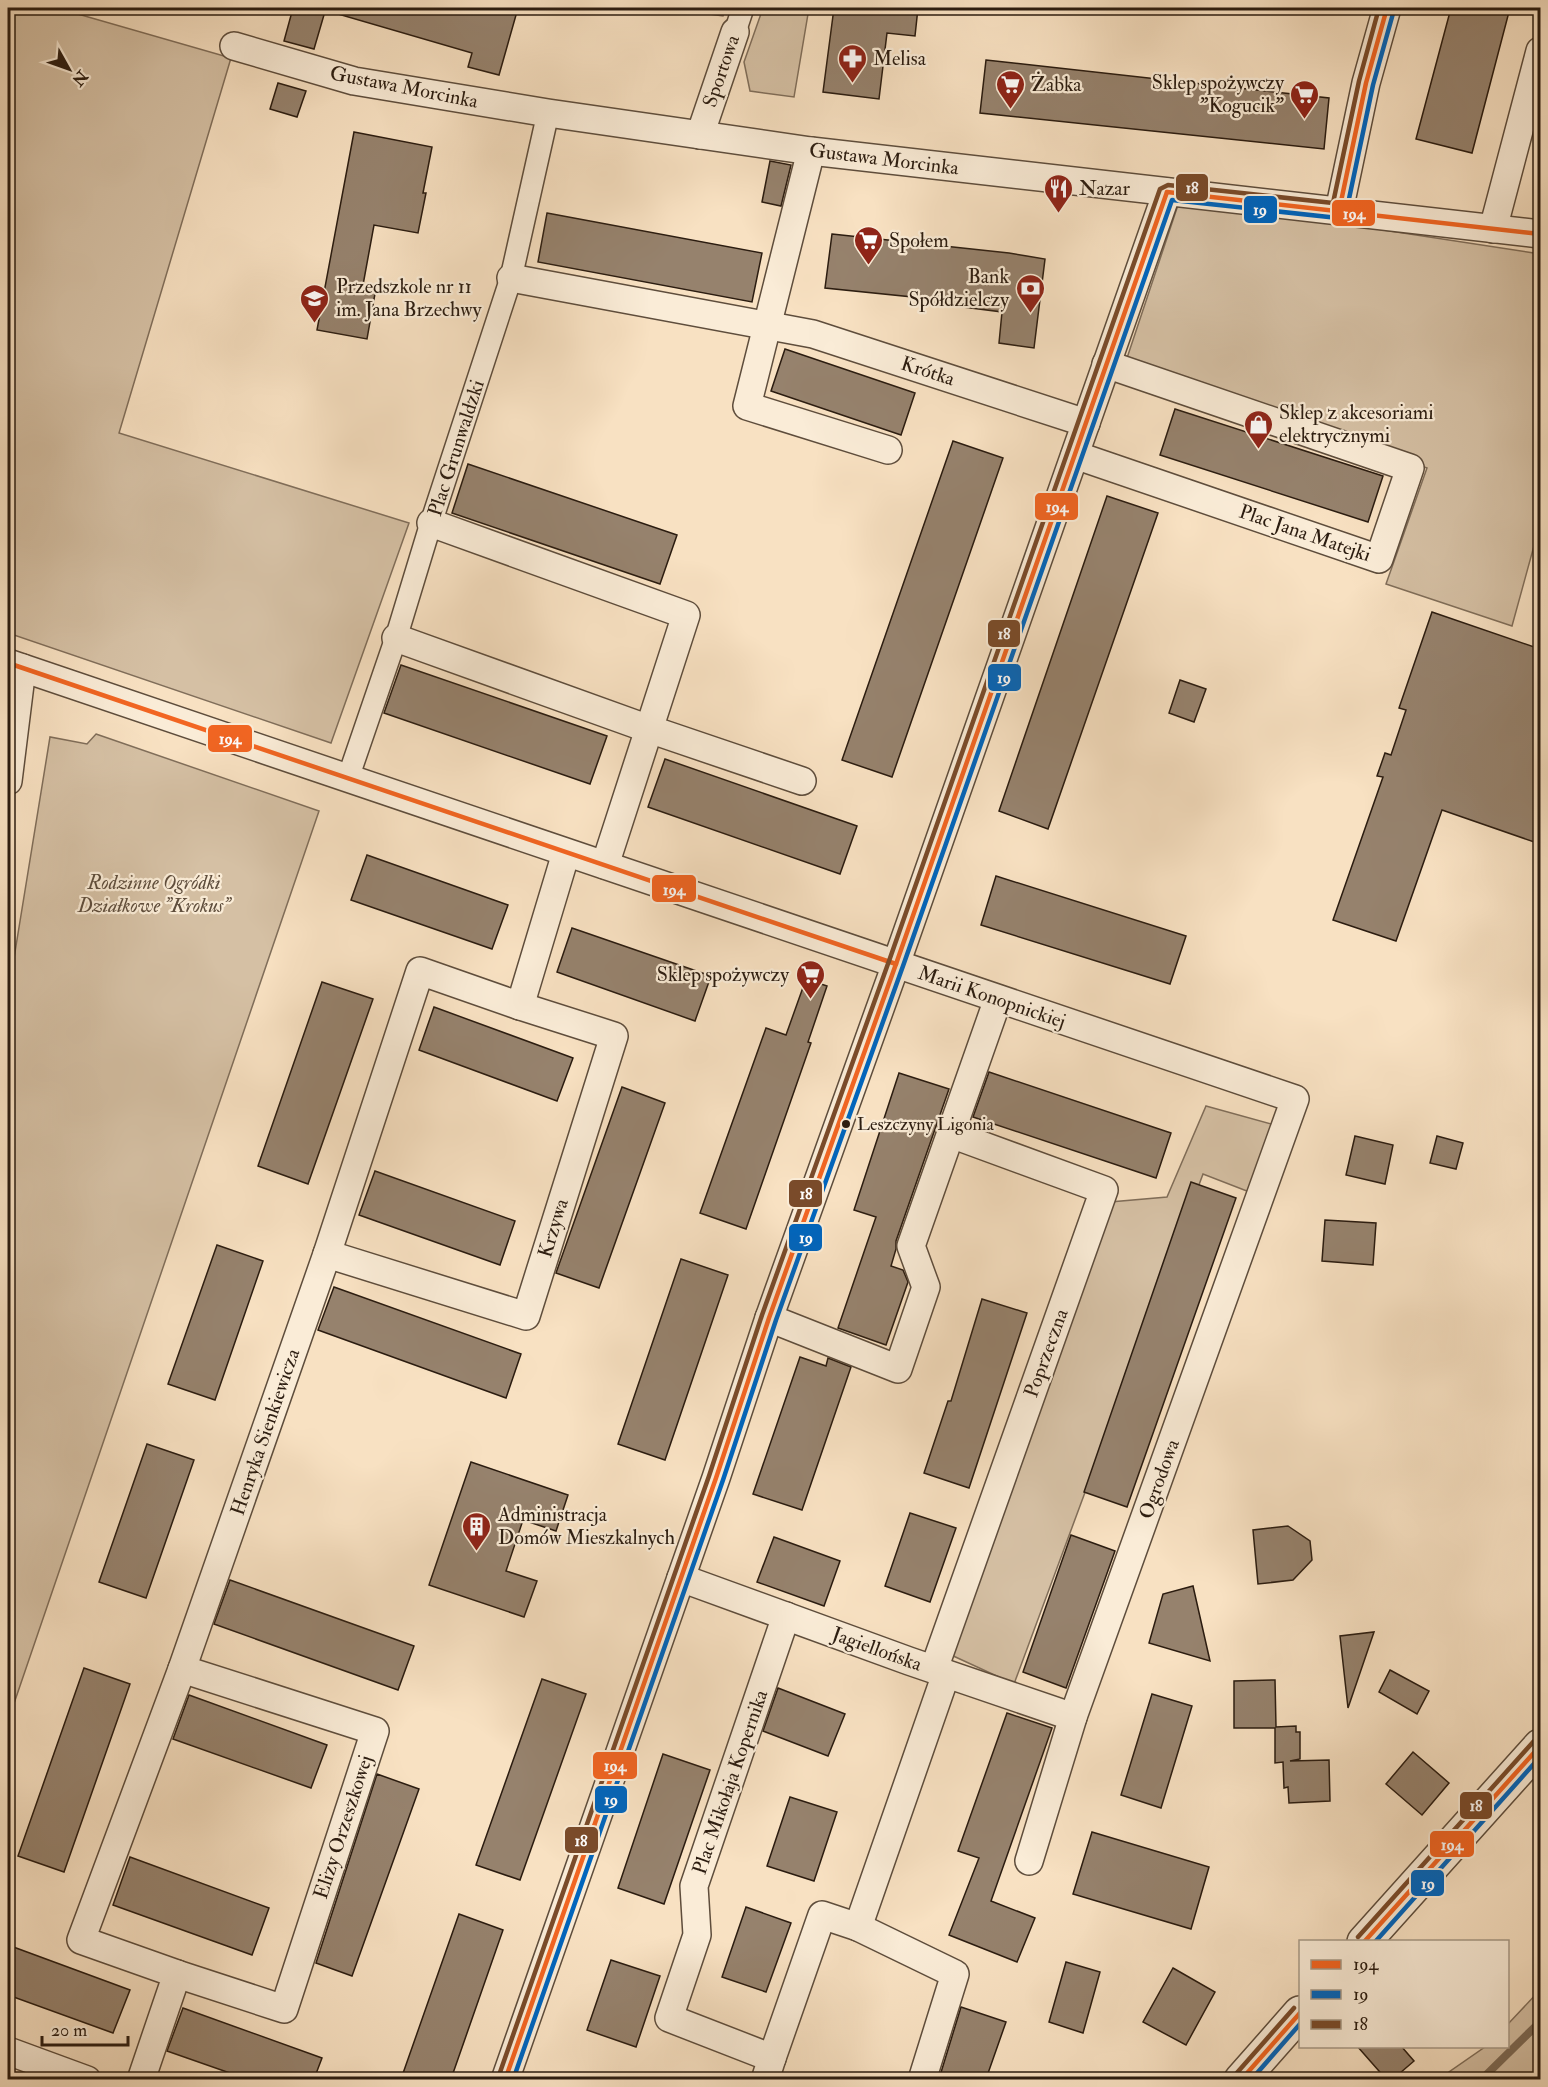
<svg xmlns="http://www.w3.org/2000/svg" width="1548" height="2087" viewBox="0 0 1548 2087" font-family="'IM FELL Double Pica',serif">
<style>
.green{fill:#d5c0a4;stroke:#806e5a;stroke-width:1.5}
.lines{fill:none;stroke-linecap:round;stroke-linejoin:round}
.stream{stroke:#7c6a56;stroke-width:8}
.building{fill:#96826d;stroke:#2b1c10;stroke-width:1.5}
.pedestrian-casing{stroke:#5e4d3c;stroke-width:24}
.minor-casing{stroke:#5e4d3c;stroke-width:30}
.tertiary-casing{stroke:#5e4d3c;stroke-width:36}
.pedestrian{stroke:#faecd7;stroke-width:21}
.minor{stroke:#faecd7;stroke-width:27}
.tertiary{stroke:#faecd7;stroke-width:33}
.bus-1-casing{stroke:#faecd7;stroke-width:9}
.bus-2-casing{stroke:#faecd7;stroke-width:9}
.bus-3-casing{stroke:#faecd7;stroke-width:9}
.bus-1{stroke:#f26522;stroke-width:4.5}
.bus-2{stroke:#0065bd;stroke-width:4.5}
.bus-3{stroke:#7a4b2a;stroke-width:4.5}
.bus-dot{fill:#2b1c10;stroke:#faecd7;stroke-width:2}
.labels{text-anchor:middle;dominant-baseline:central;stroke-width:4.5;stroke-linejoin:round;paint-order:stroke}
.bus-label{font-size:18px;fill:#2b1c10;stroke:#faecd7;text-anchor:start}
.poi-label{font-size:20px;fill:#2b1c10;stroke:#faecd7;text-anchor:start}
.street-label{font-size:20px;fill:#2b1c10;stroke:#faecd7}
.park-label{font-size:20px;font-style:italic;fill:#5e4d3c;stroke:#faecd7}
.line-badge{stroke:#faecd7;stroke-width:2}
.badge-label{font-size:16px;text-anchor:middle;font-weight:bold;fill:#fff}
</style>
<rect width="100%" height="100%" fill="#f8e1c2"/>
<filter id="stains"><feTurbulence type="fractalNoise" baseFrequency=".00333" numOctaves="4"/><feColorMatrix values="0 0 0 0 .2 0 0 0 0 .09 0 0 0 0 .02 0 0 0 .5 -.17"/></filter>
<radialGradient id="worn" r=".72"><stop offset=".6" stop-color="#630" stop-opacity="0"/><stop offset="1" stop-color="#630" stop-opacity=".3"/></radialGradient>
<g class="green">
<polygon points="8,8 57,8 231,58 119,433 409,523 331,743 8,633"/>
<polygon points="666,8 726,8 723,16"/>
<polygon points="763,8 809,8 794,97 750,91 744,62"/>
<polygon points="1180,199 1540,254 1540,524 1512,626 1386,584 1427,468 1126,361"/>
<polygon points="96,734 319,811 8,1721 8,995 50,737 87,744"/>
<polygon points="1206,1106 1278,1126 1252,1193 1203,1174 1014,1684 949,1654 1110,1202 1167,1197"/>
<polygon points="1540,1990 1540,2079 1448,2079 1449,2072 1485,2047 1508,2046 1508,2024"/>
</g>
<g class="lines">
<polyline class="stream" points="1481,2080 1540,2022"/>
</g>
<g class="building">
<polygon points="293,8 326,8 314,49 284,41"/>
<polygon points="339,8 518,8 499,75 468,67 472,53 338,14"/>
<polygon points="834,8 918,8 915,36 887,33 879,99 823,92"/>
<polygon points="1451,8 1510,8 1472,153 1416,139"/>
<polygon points="986,60 1329,98 1324,149 980,113"/>
<polygon points="278,83 306,91 297,117 270,109"/>
<polygon points="354,132 432,147 423,193 426,193 418,233 374,225 363,285 376,288 367,339 317,330"/>
<polygon points="770,161 791,165 781,206 762,202"/>
<polygon points="547,213 762,253 752,302 538,262"/>
<polygon points="832,234 1009,253 1045,259 1034,348 999,343 1002,312 932,303 932,299 825,288"/>
<polygon points="785,349 915,393 901,435 771,391"/>
<polygon points="1175,409 1383,476 1368,522 1160,455"/>
<polygon points="953,441 1003,458 892,777 842,760"/>
<polygon points="468,464 677,535 660,584 452,513"/>
<polygon points="1107,496 1158,513 1048,829 999,811"/>
<polygon points="1432,612 1540,649 1540,844 1442,810 1396,941 1333,920 1383,777 1377,776 1385,753 1391,755 1406,710 1399,708"/>
<polygon points="401,665 607,736 590,784 384,713"/>
<polygon points="1180,680 1206,689 1194,722 1169,713"/>
<polygon points="665,759 857,826 840,874 648,807"/>
<polygon points="367,855 508,905 492,949 351,900"/>
<polygon points="996,876 1186,936 1170,984 981,925"/>
<polygon points="572,928 711,976 695,1021 557,972"/>
<polygon points="806,979 827,986 808,1042 811,1043 746,1229 700,1213 766,1028 786,1035"/>
<polygon points="322,982 373,999 308,1184 258,1166"/>
<polygon points="434,1007 573,1058 557,1101 419,1050"/>
<polygon points="989,1072 1171,1133 1156,1178 973,1117"/>
<polygon points="899,1073 949,1089 896,1241 896,1249 891,1266 903,1270 908,1282 886,1345 838,1328 876,1217 854,1210"/>
<polygon points="622,1087 665,1103 599,1288 556,1273"/>
<polygon points="1355,1136 1393,1145 1385,1184 1346,1175"/>
<polygon points="1437,1136 1463,1143 1456,1169 1430,1163"/>
<polygon points="375,1171 515,1221 500,1265 359,1215"/>
<polygon points="1191,1182 1236,1198 1127,1507 1084,1492"/>
<polygon points="1325,1220 1376,1223 1373,1265 1322,1261"/>
<polygon points="217,1245 263,1261 215,1400 168,1384"/>
<polygon points="681,1259 728,1275 665,1460 618,1444"/>
<polygon points="334,1287 521,1354 506,1398 318,1330"/>
<polygon points="982,1299 1027,1313 969,1488 924,1473 948,1401 951,1401"/>
<polygon points="800,1357 826,1366 828,1358 851,1367 802,1510 753,1494"/>
<polygon points="147,1444 194,1460 146,1598 99,1582"/>
<polygon points="471,1462 568,1495 556,1531 523,1520 506,1571 537,1581 524,1617 429,1585"/>
<polygon points="910,1513 956,1528 930,1602 885,1586"/>
<polygon points="1288,1526 1310,1541 1312,1560 1293,1580 1258,1584 1253,1530"/>
<polygon points="1071,1535 1115,1551 1066,1688 1023,1672"/>
<polygon points="774,1537 840,1561 824,1606 757,1582"/>
<polygon points="230,1580 414,1646 398,1690 214,1624"/>
<polygon points="1193,1586 1210,1661 1149,1643 1163,1594"/>
<polygon points="1374,1632 1348,1708 1340,1636"/>
<polygon points="84,1668 130,1684 64,1872 18,1856"/>
<polygon points="1390,1670 1429,1691 1417,1714 1379,1692"/>
<polygon points="542,1679 586,1694 520,1880 476,1865"/>
<polygon points="1275,1680 1276,1727 1296,1726 1296,1732 1300,1732 1300,1759 1290,1761 1329,1760 1330,1801 1289,1803 1288,1787 1284,1788 1283,1762 1275,1763 1275,1728 1234,1728 1234,1681"/>
<polygon points="778,1688 845,1714 828,1756 763,1731"/>
<polygon points="1152,1694 1192,1706 1161,1808 1121,1795"/>
<polygon points="189,1695 327,1745 311,1788 173,1739"/>
<polygon points="1007,1713 1052,1728 991,1901 1035,1918 1017,1962 949,1935 979,1858 958,1851"/>
<polygon points="1413,1752 1449,1783 1422,1815 1386,1784"/>
<polygon points="663,1754 710,1770 664,1904 618,1888"/>
<polygon points="377,1774 419,1789 352,1976 316,1963"/>
<polygon points="790,1797 837,1812 814,1881 767,1866"/>
<polygon points="1092,1832 1209,1867 1191,1929 1073,1894"/>
<polygon points="130,1857 269,1908 252,1955 113,1905"/>
<polygon points="746,1907 791,1923 766,1992 722,1977"/>
<polygon points="459,1914 503,1930 451,2079 401,2079"/>
<polygon points="8,1945 130,1990 113,2033 8,1995"/>
<polygon points="611,1960 660,1976 636,2047 587,2030"/>
<polygon points="1066,1962 1100,1972 1083,2033 1049,2022"/>
<polygon points="1173,1968 1215,1992 1186,2045 1143,2022"/>
<polygon points="961,2007 1006,2022 986,2079 939,2079"/>
<polygon points="183,2008 322,2058 314,2079 247,2079 167,2051"/>
<polygon points="1357,2046 1401,2046 1414,2061 1393,2079 1386,2079"/>
</g>
<g class="lines">
<defs>
<g id="pedestrian">
<polyline points="735,32 743,8"/>
<polyline points="348,778 396,638 431,523 511,278 548,113"/>
</g>
<g id="minor">
<polyline points="234,46 354,81 548,113 811,151 1540,234"/>
<polyline points="700,135 735,32"/>
<polyline points="811,151 747,406 888,450"/>
<polyline points="1339,211 1366,83 1387,8"/>
<polyline points="1493,229 1540,51"/>
<polyline points="511,278 813,334 1086,423"/>
<polyline points="1075,455 1379,559 1410,468 1106,364"/>
<polyline points="431,523 686,615 605,865"/>
<polyline points="396,638 649,729 802,781"/>
<polyline points="8,663 1295,1099 1073,1717 1029,1861"/>
<polyline points="8,781 22,668"/>
<polyline points="327,1254 526,1316 614,1036 520,1006"/>
<polyline points="769,1318 898,1369 926,1287 911,1246 998,999"/>
<polyline points="681,1578 909,1661 1073,1717"/>
<polyline points="934,1669 1104,1190 951,1134"/>
<polyline points="858,1927 946,1674"/>
<polyline points="177,1974 284,2009 375,1731 182,1669"/>
<polyline points="8,2051 87,2080"/>
<polyline points="772,2058 822,1915 858,1927 955,1974 922,2080"/>
<polyline points="141,2080 177,1974 81,1940 182,1669 327,1254 420,971 520,1006 566,853"/>
<polyline points="505,2080 716,1478 769,1318 896,964 1167,192"/>
<polyline points="765,2080 772,2058 669,2018 697,1935 694,1886 786,1616"/>
</g>
<g id="tertiary">
<polyline points="1364,1942 1540,1746"/>
<polyline points="1241,2080 1300,2013"/>
</g>
</defs>
<use href="#pedestrian" class="pedestrian-casing"/>
<use href="#minor" class="minor-casing"/>
<use href="#tertiary" class="tertiary-casing"/>
<use href="#pedestrian" class="pedestrian"/>
<use href="#minor" class="minor"/>
<use href="#tertiary" class="tertiary"/>
<defs>
<g id="bus-1">
<polyline points="1167,192 1540,234"/>
<polyline points="1339,211 1366,83 1387,8"/>
<polyline points="8,663 896,964"/>
<polyline points="1364,1942 1540,1746"/>
<polyline points="505,2080 716,1478 769,1318 896,964 1167,192"/>
<polyline points="1241,2080 1300,2013"/>
</g>
<g id="bus-2">
<polyline points="1375,1942 1540,1757"/>
<polyline points="513,2080 723,1480 776,1320 903,966 1172,200 1338,218 1344,217 1346,213 1373,85 1394,10"/>
<polyline points="1251,2080 1300,2024"/>
</g>
<g id="bus-3">
<polyline points="1358,1937 1534,1741"/>
<polyline points="1235,2075 1294,2008"/>
<polyline points="498,2078 709,1476 762,1315 889,961 1160,189 1168,185 1333,203 1359,81 1379,8"/>
</g>
</defs>
<use href="#bus-1" class="bus-1-casing"/>
<use href="#bus-2" class="bus-2-casing"/>
<use href="#bus-3" class="bus-3-casing"/>
<use href="#bus-1" class="bus-1"/>
<use href="#bus-2" class="bus-2"/>
<use href="#bus-3" class="bus-3"/>
</g>
<defs>
<symbol id="pharmacy-pin" viewBox="-11 -11 22 30"><path d="M0 17L-7.5 6A9.5 9.5 0 1 1 7.5 6Z" fill="#8f2418" stroke="#faecd7"/><path d="M-2-6h4v4h4v4h-4v4h-4v-4h-4v-4h4Z" fill="#fff"/></symbol>
<symbol id="supermarket-pin" viewBox="-11 -11 22 30"><path d="M0 17L-7.5 6A9.5 9.5 0 1 1 7.5 6Z" fill="#8f2418" stroke="#faecd7"/><path d="M-6-5.5h2.5l.6 2H6L4.5 2H-2.5L-4.4-4H-6ZM-1.5 3.2a1.3 1.3 0 1 0 .1 0ZM3 3.2a1.3 1.3 0 1 0 .1 0Z" fill="#fff"/></symbol>
<symbol id="restaurant-pin" viewBox="-11 -11 22 30"><path d="M0 17L-7.5 6A9.5 9.5 0 1 1 7.5 6Z" fill="#8f2418" stroke="#faecd7"/><path d="M-5-6h1v4h1v-4h1v4h1v-4h1v5L-1.5 .5V6h-2V.5L-5-1ZM5-6V6H3V1.5H1.5Q1.5-4 5-6Z" fill="#fff"/></symbol>
<symbol id="bank-pin" viewBox="-11 -11 22 30"><path d="M0 17L-7.5 6A9.5 9.5 0 1 1 7.5 6Z" fill="#8f2418" stroke="#faecd7"/><path d="M-6-4H6V4H-6ZM0-2.3a2.3 2.3 0 1 0 0 4.6a2.3 2.3 0 1 0 0-4.6Z" fill="#fff"/></symbol>
<symbol id="school-pin" viewBox="-11 -11 22 30"><path d="M0 17L-7.5 6A9.5 9.5 0 1 1 7.5 6Z" fill="#8f2418" stroke="#faecd7"/><path d="M0-5L7-2L0 1L-7-2ZM-4 1L0 2.5L4 1V4Q0 6-4 4Z" fill="#fff"/></symbol>
<symbol id="shop-pin" viewBox="-11 -11 22 30"><path d="M0 17L-7.5 6A9.5 9.5 0 1 1 7.5 6Z" fill="#8f2418" stroke="#faecd7"/><path d="M-5-2.5h2.3a2.7 3.5 0 0 1 5.4 0H5L5.5 6h-11ZM-1.5-2.5h3a1.5 2.3 0 0 0-3 0Z" fill="#fff"/></symbol>
<symbol id="building-pin" viewBox="-11 -11 22 30"><path d="M0 17L-7.5 6A9.5 9.5 0 1 1 7.5 6Z" fill="#8f2418" stroke="#faecd7"/><path d="M-4-6H4V6H1V3H-1V6H-4ZM-2.5-4.3h1.7v1.8h-1.7ZM.8-4.3h1.7v1.8H.8ZM-2.5-1h1.7V.8h-1.7ZM.8-1h1.7V.8H.8Z" fill="#fff"/></symbol>
</defs>
<g fill-rule="evenodd">
<use href="#pharmacy-pin" x="836" y="42" width="33" height="45"/>
<use href="#supermarket-pin" x="994" y="68" width="33" height="45"/>
<use href="#supermarket-pin" x="1288" y="78" width="33" height="45"/>
<use href="#restaurant-pin" x="1042" y="172" width="33" height="45"/>
<use href="#supermarket-pin" x="852" y="224" width="33" height="45"/>
<use href="#bank-pin" x="1014" y="272" width="33" height="45"/>
<use href="#school-pin" x="298" y="282" width="33" height="45"/>
<use href="#shop-pin" x="1242" y="408" width="33" height="45"/>
<use href="#supermarket-pin" x="794" y="958" width="33" height="45"/>
<use href="#building-pin" x="460" y="1510" width="33" height="45"/>
</g>
<circle class="bus-dot" cx="846" cy="1124" r="5"/>
<g class="labels">
<g class="bus-label">
<text x="857" y="1124">Leszczyny Ligonia</text>
</g>
<g class="poi-label">
<text x="873" y="58">Melisa</text>
<text x="1284" y="82" text-anchor="end">Sklep spożywczy<tspan x="1284" dy="23">"Kogucik"</tspan></text>
<text x="1031" y="84">Żabka</text>
<text x="1079" y="188">Nazar</text>
<text x="889" y="240">Społem</text>
<text x="1009" y="276" text-anchor="end">Bank<tspan x="1009" dy="23">Spółdzielczy</tspan></text>
<text x="336" y="286">Przedszkole nr 11<tspan x="336" dy="23">im. Jana Brzechwy</tspan></text>
<text x="1279" y="412">Sklep z akcesoriami<tspan x="1279" dy="23">elektrycznymi</tspan></text>
<text x="789" y="974" text-anchor="end">Sklep spożywczy</text>
<text x="498" y="1514">Administracja<tspan x="498" dy="23">Domów Mieszkalnych</tspan></text>
</g>
<g class="street-label">
<text transform="translate(721 71) rotate(-71)">Sportowa</text>
<text transform="translate(404 87) rotate(11)">Gustawa Morcinka</text>
<text transform="translate(884 159) rotate(7)">Gustawa Morcinka</text>
<text transform="translate(928 371) rotate(18)">Krótka</text>
<text transform="translate(456 448) rotate(-72)">Plac Grunwaldzki</text>
<text transform="translate(1305 533) rotate(19)">Plac Jana Matejki</text>
<text transform="translate(992 997) rotate(19)">Marii Konopnickiej</text>
<text transform="translate(553 1228) rotate(-73)">Krzywa</text>
<text transform="translate(1046 1353) rotate(-70)">Poprzeczna</text>
<text transform="translate(265 1432) rotate(-71)">Henryka Sienkiewicza</text>
<text transform="translate(1159 1479) rotate(-70)">Ogrodowa</text>
<text transform="translate(877 1649) rotate(20)">Jagiellońska</text>
<text transform="translate(730 1782) rotate(-71)">Plac Mikołaja Kopernika</text>
<text transform="translate(343 1827) rotate(-72)">Elizy Orzeszkowej</text>
</g>
<g class="park-label">
<text x="154" y="882">Rodzinne Ogródki<tspan x="154" dy="23">Działkowe "Krokus"</tspan></text>
</g>
</g>
<g class="line-badge">
<rect x="1175" y="173" width="34" height="29" rx="6" fill="#7a4b2a"/>
<rect x="1243" y="195" width="35" height="29" rx="6" fill="#0065bd"/>
<rect x="1331" y="199" width="45" height="28" rx="6" fill="#f26522"/>
<rect x="1034" y="492" width="45" height="29" rx="6" fill="#f26522"/>
<rect x="987" y="619" width="34" height="29" rx="6" fill="#7a4b2a"/>
<rect x="987" y="663" width="35" height="29" rx="6" fill="#0065bd"/>
<rect x="207" y="724" width="46" height="29" rx="6" fill="#f26522"/>
<rect x="651" y="874" width="46" height="29" rx="6" fill="#f26522"/>
<rect x="788" y="1179" width="35" height="29" rx="6" fill="#7a4b2a"/>
<rect x="788" y="1223" width="35" height="29" rx="6" fill="#0065bd"/>
<rect x="592" y="1751" width="46" height="29" rx="6" fill="#f26522"/>
<rect x="594" y="1785" width="34" height="29" rx="6" fill="#0065bd"/>
<rect x="1459" y="1791" width="34" height="29" rx="6" fill="#7a4b2a"/>
<rect x="564" y="1826" width="35" height="28" rx="6" fill="#7a4b2a"/>
<rect x="1429" y="1830" width="46" height="28" rx="6" fill="#f26522"/>
<rect x="1410" y="1869" width="35" height="28" rx="6" fill="#0065bd"/>
</g>
<g class="badge-label">
<text x="1192" y="193">18</text>
<text x="1260" y="215">19</text>
<text x="1354" y="219">194</text>
<text x="1057" y="512">194</text>
<text x="1004" y="639">18</text>
<text x="1004" y="683">19</text>
<text x="230" y="744">194</text>
<text x="674" y="895">194</text>
<text x="806" y="1199">18</text>
<text x="806" y="1243">19</text>
<text x="615" y="1771">194</text>
<text x="611" y="1805">19</text>
<text x="1476" y="1811">18</text>
<text x="581" y="1846">18</text>
<text x="1452" y="1850">194</text>
<text x="1428" y="1889">19</text>
</g>
<rect width="1548" height="2087" fill="none" stroke="#f8e1c2" stroke-width="30"/>
<rect x="9" y="9" width="1530" height="2069" fill="none" stroke="#2b1c10" stroke-width="3"/>
<rect x="15" y="15" width="1518" height="2057" fill="none" stroke="#2b1c10" stroke-width="1.5"/>
<rect x="1299" y="1940" width="210" height="108" fill="#faecd7" stroke="#a79987" stroke-width="1.5"/>
<rect x="1311" y="1960" width="30" height="9" fill="#f26522" stroke="#a79987" stroke-width="1.5"/>
<text x="1353" y="1970" font-size="18" fill="#2b1c10">194</text>
<rect x="1311" y="1990" width="30" height="9" fill="#0065bd" stroke="#a79987" stroke-width="1.5"/>
<text x="1353" y="2000" font-size="18" fill="#2b1c10">19</text>
<rect x="1311" y="2020" width="30" height="9" fill="#7a4b2a" stroke="#a79987" stroke-width="1.5"/>
<text x="1353" y="2030" font-size="18" fill="#2b1c10">18</text>
<g transform="translate(69 69) rotate(130)" stroke="#faecd7" stroke-width="4.5" paint-order="stroke">
<path d="M0-4.5L10 22L0 15L-10 22Z" fill="#2b1c10"/>
<text y="-9" font-size="16" font-weight="bold" text-anchor="middle" fill="#2b1c10">N</text>
</g>
<path d="M42 2036v9h86v-9" fill="none" stroke="#2b1c10" stroke-width="3"/>
<text x="51" y="2036" font-size="18" fill="#2b1c10" stroke="#faecd7" stroke-width="4.5" paint-order="stroke">20 m</text>
<rect width="100%" height="100%" filter="url(#stains)"/>
<rect width="100%" height="100%" fill="url(#worn)"/>
</svg>
